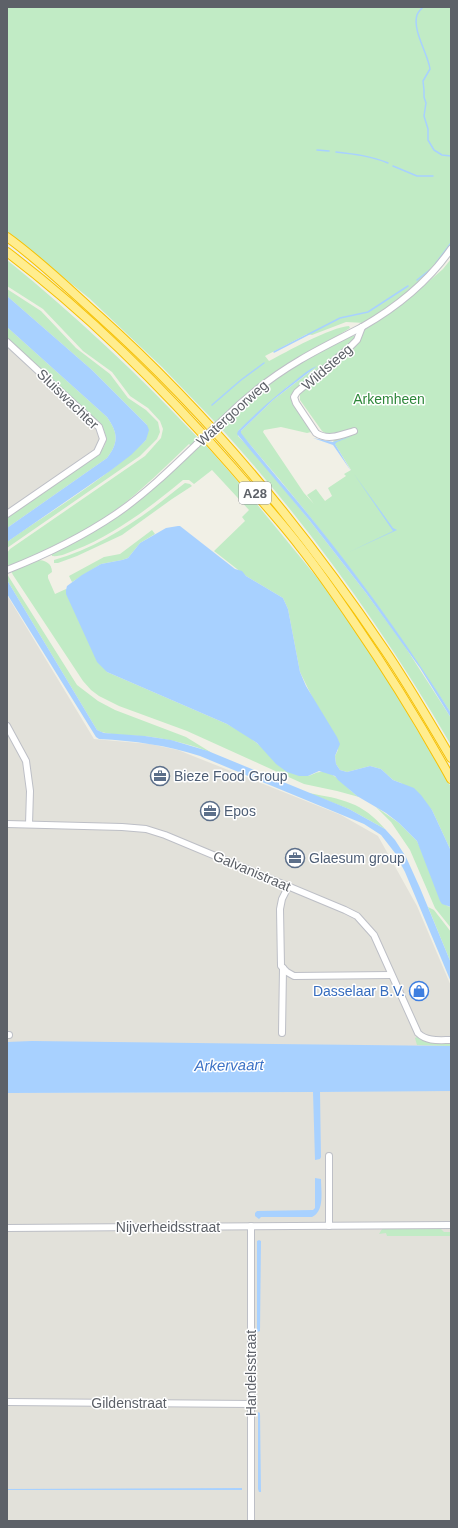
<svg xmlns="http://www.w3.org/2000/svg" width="458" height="1528" viewBox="0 0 458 1528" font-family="Arial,sans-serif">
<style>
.industrial{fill:#e2e1da}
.green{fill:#c1ebc5}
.water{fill:#a8d1ff}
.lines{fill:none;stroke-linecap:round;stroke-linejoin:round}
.stream{stroke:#a8d1ff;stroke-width:1.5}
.minor-casing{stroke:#bdbfc6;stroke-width:8}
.highway-casing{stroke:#f7c100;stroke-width:10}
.minor{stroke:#fff;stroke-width:6}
.highway{stroke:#ffed8f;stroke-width:8}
.minor-bridge-casing{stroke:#bdbfc6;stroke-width:8;stroke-linecap:butt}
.minor-bridge{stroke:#fff;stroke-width:6}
.labels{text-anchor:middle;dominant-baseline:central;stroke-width:3;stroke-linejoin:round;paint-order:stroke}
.shield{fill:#fff;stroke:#8e9095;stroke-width:1}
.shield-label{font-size:13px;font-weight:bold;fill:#5d6168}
.street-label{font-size:14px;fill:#5d6168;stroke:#fff}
.park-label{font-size:14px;fill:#2d873a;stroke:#fff}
.service-label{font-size:14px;fill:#4e5e75;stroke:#fff;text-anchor:start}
.shop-label{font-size:14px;fill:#366cbe;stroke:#fff;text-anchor:end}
.water-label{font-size:15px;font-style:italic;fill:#3c72c6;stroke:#fff}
</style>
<rect width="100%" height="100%" fill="#f1f0e6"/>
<g class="industrial">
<polygon points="7,335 109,424 106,453 7,525"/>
<polygon points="7,595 94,739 150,744 178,750 341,815 378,836 417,906 451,986 451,1047 7,1054"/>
<polygon points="451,1089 451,1521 7,1521 7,1093 318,1092"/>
</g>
<g class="green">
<path d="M7 7H451V244L427 275 394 303 365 323 346 322 312 335 307 334 265 356 269 361C286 352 331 327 349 326L350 328 258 385 238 401 216 423 162 367 89 298 7 232Z"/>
<path d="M451 259V713C387 614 317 521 240 433L241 431 273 400 316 367 287 387 238 431V436L253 451 310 521 366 593 404 645 451 718V745C385 631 308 524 219 426 237 410 256 393 276 379 300 362 325 348 351 336H354L355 338 354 341 290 396 311 428V432L307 433 281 427 264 430 263 432 304 493 314 504 307 495 316 489 325 501 332 496 328 488 346 476 344 474 351 470 333 441 339 438 337 432 327 434 322 431 300 400V393L363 332 366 328 405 302 443 269Z"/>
<path d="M7 260C75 315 139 375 199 439L191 446 189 444C159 473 128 504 93 526 67 542 38 554 10 566L7 564V553L10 549 145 456 161 438 163 429 160 421 148 408 130 396 112 372 83 351 43 309 7 286Z"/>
<path d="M7 289 41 311 76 348 110 374 128 398 146 410 158 422 160 432 157 439 140 456 7 548V542C54 509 104 480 146 440L147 425 92 370 7 296Z"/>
<path d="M7 327 107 417C118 433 119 442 107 458L7 528V517L96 456C110 444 108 436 99 422L7 339Z"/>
<path d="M203 442 242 486 319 580 377 662 451 787V851L432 810 401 783 393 780 381 769 370 766 347 772 340 770 336 764 335 756 338 750 300 672 288 609 283 598 246 576 214 551 245 521 242 517 249 510 212 470 194 484 189 480H183C150 507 116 534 75 550 68 553 60 557 52 556V553L94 531Z"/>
<path d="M185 483 190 484 192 486 172 499 122 535 77 556 58 563H54V560C90 550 123 530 153 508 164 500 174 491 185 483Z"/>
<polygon points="152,530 155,534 140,543 128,558 122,560 101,564 72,582 69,576 104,557 120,554"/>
<path d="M37 560C45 560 52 563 52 572L48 575V578L55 594 66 589 107 672 227 724 247 735 264 749 308 776C312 775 316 772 320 772 335 770 347 790 359 797L337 791 304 784 187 731 119 706 99 696 91 690 83 681 13 575 11 571Z"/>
<path d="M7 574 77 685 98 701 115 710 186 737 212 753C193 745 173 740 152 737 140 735 106 736 97 730L7 580Z"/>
<path d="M308 793C342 799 362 802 385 829L349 809Z"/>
<polygon points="376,807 399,823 417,841 447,906 451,907 451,928 435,908 410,850 391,822"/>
<polygon points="428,907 434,910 451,932 451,963"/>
<polygon points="417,1037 423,1040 451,1041 451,1046 417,1045 415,1038"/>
<polygon points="440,1228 444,1232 451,1232 451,1236 387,1236 386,1233 379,1234 382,1229"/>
</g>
<g class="water">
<path d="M7 296 92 370 147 425 149 430 146 440 131 455 110 471 7 542V528L107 458C119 442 118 433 107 417L7 327Z"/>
<path d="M317 366 273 400 241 431V433C269 469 300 503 328 539 372 595 413 653 451 713V718L420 668 366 593 310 521 237 434 238 431C256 413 275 396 296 380 302 375 309 369 317 366Z"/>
<polygon points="352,436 337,442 335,444 351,471 333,445 313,438 333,442"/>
<polygon points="354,474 393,528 397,530 349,552 393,531"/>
<polygon points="178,526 180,526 235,569 242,571 246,576 283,598 288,609 300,672 306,686 337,737 340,744 335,756 336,764 340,770 347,772 370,766 381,769 393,780 414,788 421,795 432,810 451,851 451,907 442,904 440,901 417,841 399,823 386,813 357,796 338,780 335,776 319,771 308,776 299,776 287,772 276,764 257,743 227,724 107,672 97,662 66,594 66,590 67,586 82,575 101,564 122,560 128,558 140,543 166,528"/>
<path d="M7 580 97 730 104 733 145 736 171 740 208 751 349 809 385 829 395 840 406 857 420 888 451 963V982L405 872 395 853 381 835 364 824 200 756C166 745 135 741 99 739L96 737 7 594Z"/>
<polygon points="32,1041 451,1046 451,1091 320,1092 321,1157 320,1159 315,1160 313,1092 7,1093 7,1042"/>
<path d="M315 1178 321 1179C321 1191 325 1211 312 1217H261L259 1219 255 1216V1213L257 1211 313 1210 315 1208Z"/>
<polygon points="259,1240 261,1241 260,1331 257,1332 257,1241"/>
<polygon points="258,1412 260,1413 261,1492 259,1492 258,1489"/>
<polygon points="242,1488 242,1490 7,1490 7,1489"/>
</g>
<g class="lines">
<g class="stream">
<path d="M423 7C421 9 418 12 417 15 412 30 428 54 430 69L423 81 424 90V97L426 103 424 116 428 129V140L434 150 442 155 451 156"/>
<polyline points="317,150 329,151"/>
<path d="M336 152C354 154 371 156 388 163"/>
<polyline points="393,166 417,176 433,176"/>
<polyline points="436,263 451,243"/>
<polyline points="417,280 431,269"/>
<polyline points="274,352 340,318 368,312 408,286"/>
<polyline points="212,405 241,380 264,363"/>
</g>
<defs>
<g id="minor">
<polyline points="7,342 99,427 103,439 97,452 7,514"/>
<path d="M223 420C246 397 271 377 300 360 320 348 341 338 362 327 397 307 428 282 451 249"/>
<path d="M354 431C341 435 328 441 316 433L296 403 294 397 297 392 349 348 357 340 362 327"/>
<path d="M7 570C45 555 82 537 116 514 145 494 171 469 197 444"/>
<polyline points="7,726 26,761 30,791 29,824"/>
<path d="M7 824 122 827 146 829 165 835 345 910 357 916 374 935 418 1033C427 1042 440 1040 451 1040"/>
<polyline points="288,887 282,899 280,909 281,966 287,972 294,976 391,975"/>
<polyline points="282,1033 283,968"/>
<polyline points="7,1035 9,1035"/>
<polyline points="251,1226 251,1521"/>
<polyline points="329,1226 329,1156"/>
<polyline points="7,1228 451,1225"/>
<polyline points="7,1402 251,1404"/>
</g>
<g id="highway">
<path d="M7 237C39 260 69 289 99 316 208 414 302 527 384 649 408 684 429 721 451 758"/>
<path d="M7 252C90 315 165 390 233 468 256 495 280 520 301 548 320 572 337 597 354 622 389 673 421 725 451 779"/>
</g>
</defs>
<use href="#minor" class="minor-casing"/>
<use href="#highway" class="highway-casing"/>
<use href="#minor" class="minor"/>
<use href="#highway" class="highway"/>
<defs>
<polyline id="minor-bridge" points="197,444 223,420"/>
</defs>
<use href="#minor-bridge" class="minor-bridge-casing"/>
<use href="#minor-bridge" class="minor-bridge"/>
</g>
<defs>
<symbol id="office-ring" viewBox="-11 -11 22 22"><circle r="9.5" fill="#fff" stroke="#5c6f8a" stroke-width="1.5"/><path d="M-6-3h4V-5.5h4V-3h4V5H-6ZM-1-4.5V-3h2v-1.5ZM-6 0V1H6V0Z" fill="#5c6f8a"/></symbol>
<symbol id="shop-ring" viewBox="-11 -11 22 22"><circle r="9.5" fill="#fff" stroke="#3f7fe0" stroke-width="1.5"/><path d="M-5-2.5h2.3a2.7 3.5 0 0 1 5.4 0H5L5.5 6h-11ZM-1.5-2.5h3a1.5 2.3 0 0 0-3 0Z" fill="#3f7fe0"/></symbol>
</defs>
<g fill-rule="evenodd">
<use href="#office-ring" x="149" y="765" width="22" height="22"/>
<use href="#office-ring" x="199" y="800" width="22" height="22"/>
<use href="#office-ring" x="284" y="847" width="22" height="22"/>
<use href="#shop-ring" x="408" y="980" width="22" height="22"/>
</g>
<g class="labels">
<rect class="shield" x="239" y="482" width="32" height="22" rx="3"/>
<g class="shield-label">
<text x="255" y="493">A28</text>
</g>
<g class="street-label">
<text transform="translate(327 367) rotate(-41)">Wildsteeg</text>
<text transform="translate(68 399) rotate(44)">Sluiswachter</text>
<text transform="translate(232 413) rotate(-42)">Watergoorweg</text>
<text transform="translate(252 871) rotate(23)">Galvanistraat</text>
<text x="168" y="1227">Nijverheidsstraat</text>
<text transform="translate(251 1373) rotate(-90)">Handelsstraat</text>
<text x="129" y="1403">Gildenstraat</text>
</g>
<g class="park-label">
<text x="389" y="399">Arkemheen</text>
</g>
<g class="service-label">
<text x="174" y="776">Bieze Food Group</text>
<text x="224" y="811">Epos</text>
<text x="309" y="858">Glaesum group</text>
</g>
<g class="shop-label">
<text x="405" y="991">Dasselaar B.V.</text>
</g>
<g class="water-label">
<text transform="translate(229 1065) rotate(-1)">Arkervaart</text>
</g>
</g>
<rect width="458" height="1528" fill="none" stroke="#5d6168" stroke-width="16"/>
</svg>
